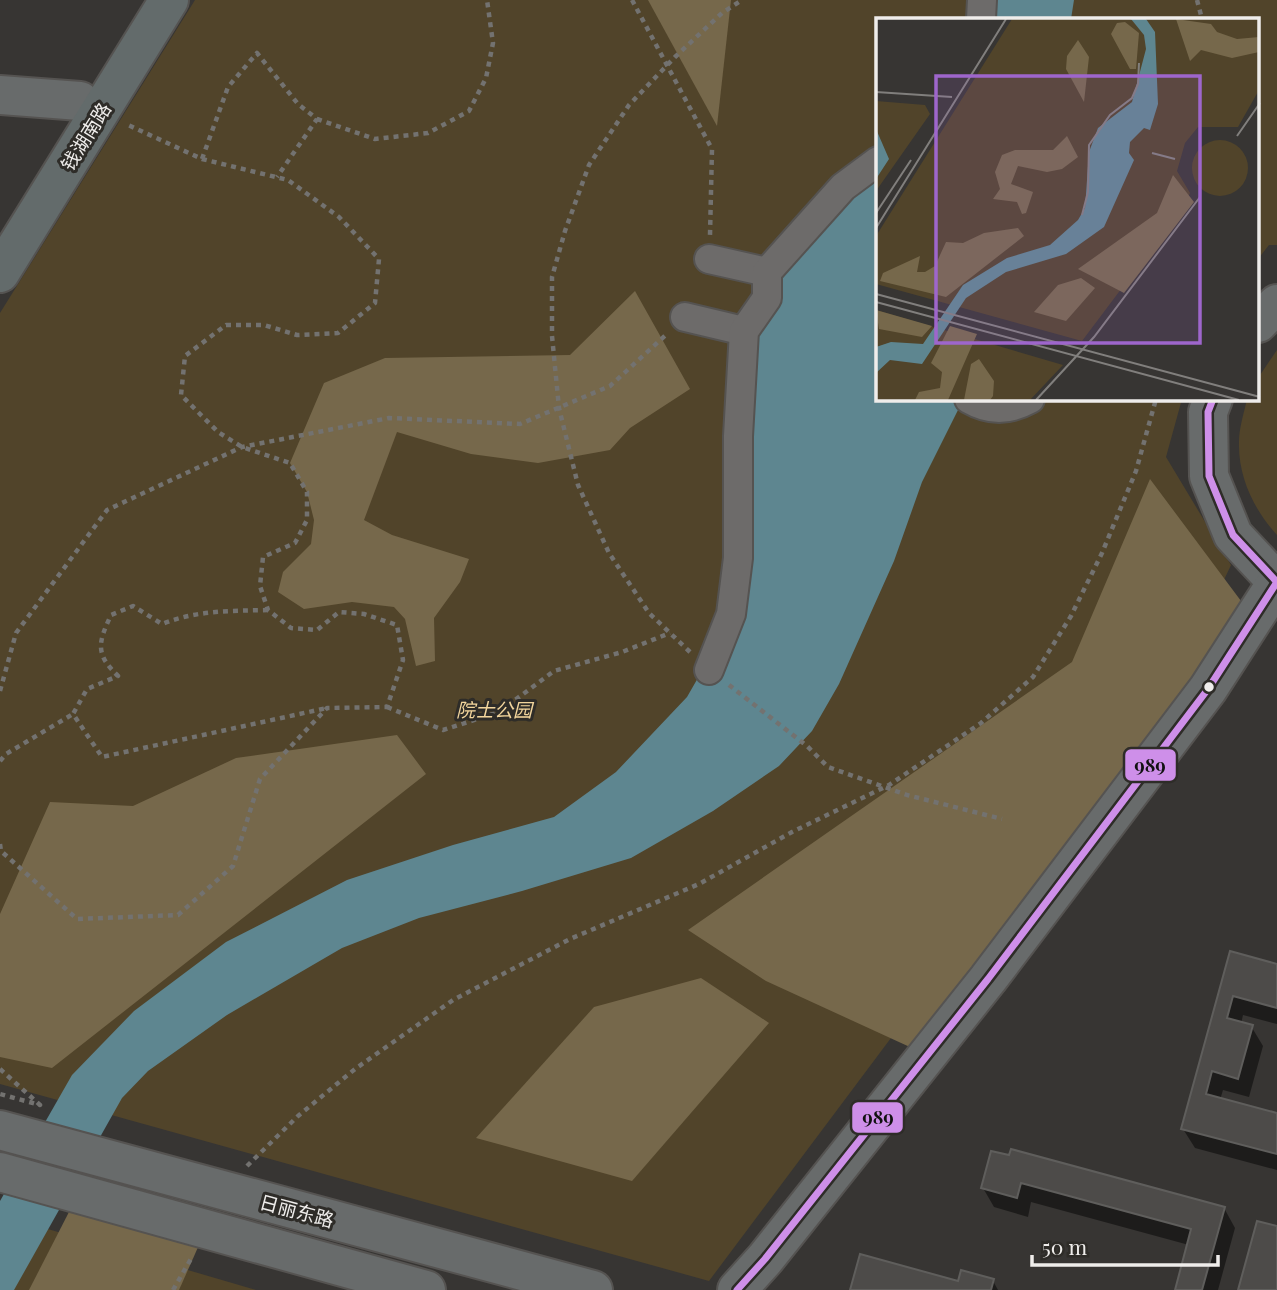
<svg xmlns="http://www.w3.org/2000/svg" width="1277" height="1290" viewBox="0 0 1277 1290" font-family="'Playfair Display','Noto Sans SC',serif">
<style>
.green{fill:#51442a}
.forest{fill:#76684b}
.water{fill:#5e8690}
.shadow{fill:#0007}
.building{fill:#4d4b49;stroke:#5f5e5c;stroke-width:2}
.lines{fill:none;stroke-linecap:round;stroke-linejoin:round}
.street-casing{stroke:#555351;stroke-width:32}
.secondary-casing{stroke:#555351;stroke-width:42}
.primary-casing{stroke:#555351;stroke-width:42}
.path{stroke:#737270;stroke-width:4.5;stroke-dasharray:5 5;stroke-linecap:butt}
.street{stroke:#6d6b6a;stroke-width:28}
.secondary{stroke:#686b6b;stroke-width:38}
.primary{stroke:#636b6b;stroke-width:38}
.bus-1-casing{stroke:#2e2c28;stroke-width:12}
.bus-1{stroke:#ce8fe9;stroke-width:7}
.bus-dot{fill:#efedeb;stroke:#2e2c28;stroke-width:2.5}
.labels{text-anchor:middle;dominant-baseline:central;stroke-width:6;stroke-linejoin:round;paint-order:stroke}
.street-label{font-size:19px;fill:#efedeb;stroke:#2e2c28}
.park-label{font-size:19px;font-style:italic;fill:#f2d59c;stroke:#2e2c28}
.inset-road{fill:none;stroke:#817f7d;stroke-width:2}
.view{fill:#9e66cc;fill-opacity:0.15;stroke:#9e66cc;stroke-width:3.5}
.inset-edge{fill:none;stroke:#efedeb;stroke-width:3.5}
.line-badge{stroke:#2e2c28;stroke-width:2.5}
.pale-badge-label{font-size:19px;text-anchor:middle;font-weight:bold;fill:#111}
</style>
<rect width="100%" height="100%" fill="#373533"/>
<g class="green">
<polygon points="195,0 1277,0 1277,245 1269,245 1258,259 1258,19 878,19 878,399 1182,399 1166,457 1231,565 1207,616 709,1281 0,1084 0,313"/>
<path d="M1277 350V535C1254 510 1238 477 1239 442 1239 428 1244 413 1247 399H1258V378Z"/>
<polygon points="0,1215 256,1290 0,1290"/>
</g>
<g class="forest">
<polygon points="648,0 731,0 717,126"/>
<polygon points="635,291 690,389 630,428 610,450 538,463 471,454 397,432 364,520 392,535 469,559 460,582 434,618 435,661 416,666 405,619 394,607 352,602 304,609 278,592 283,572 311,544 314,520 307,492 290,463 324,383 385,358 570,355"/>
<polygon points="1150,479 1247,609 912,1048 766,981 688,930 1072,662"/>
<polygon points="397,735 426,774 52,1068 0,1057 0,914 50,802 133,806 236,758"/>
<polygon points="701,978 769,1023 632,1181 476,1138 594,1007"/>
<polygon points="70,1210 199,1245 179,1290 29,1290"/>
</g>
<g class="water">
<polygon points="982,0 1074,0 1071,19 981,19"/>
<polygon points="878,173 878,399 953,399 961,404 922,482 894,561 839,684 812,731 779,766 713,811 631,858 522,891 419,918 342,948 227,1015 148,1071 122,1098 14,1290 0,1290 0,1201 72,1075 134,1011 226,942 347,880 453,845 554,817 616,772 687,697 722,636 741,367 786,251"/>
</g>
<g class="shadow">
<polygon points="1231,953 1277,966 1277,1024 1243,1015 1241,1024 1251,1026 1263,1046 1249,1097 1223,1090 1220,1100 1277,1115 1277,1170 1195,1148 1183,1129"/>
<polygon points="992,1153 1224,1208 1235,1228 1218,1290 1177,1290 1189,1245 1031,1202 1028,1217 994,1207 983,1188"/>
<polygon points="993,1281 998,1290 852,1290 960,1283"/>
</g>
<g class="building">
<polygon points="1230,951 1277,964 1277,1008 1233,996 1227,1018 1253,1025 1238,1079 1212,1071 1206,1094 1277,1113 1277,1154 1181,1129"/>
<polygon points="1011,1149 1225,1207 1202,1290 1175,1290 1191,1229 1021,1183 1017,1198 981,1188 991,1151 1009,1155"/>
<polygon points="1257,1221 1277,1226 1277,1290 1238,1290"/>
<polygon points="860,1254 958,1281 961,1270 994,1279 991,1290 850,1290"/>
</g>
<g class="lines">
<defs>
<g id="street">
<polyline points="981,19 982,0"/>
<polyline points="709,259 767,272"/>
<polyline points="685,317 744,331"/>
<path d="M969 399C990 411 1008 411 1030 399"/>
<polyline points="709,670 731,614 738,558 738,436 744,331 767,298 767,272 843,187 878,161"/>
</g>
<g id="secondary">
<polyline points="0,95 80,101"/>
<polyline points="1258,323 1277,304"/>
<polyline points="1213,399 1208,412 1209,476 1233,535 1277,582"/>
<polyline points="0,1130 593,1290"/>
<polyline points="0,1172 426,1290"/>
<polyline points="737,1290 765,1259 988,979 1208,689 1277,582"/>
</g>
<polyline id="primary" points="0,273 169,0"/>
</defs>
<use href="#street" class="street-casing"/>
<use href="#secondary" class="secondary-casing"/>
<use href="#primary" class="primary-casing"/>
<g class="path">
<polyline points="632,0 712,149 710,235"/>
<polyline points="1197,0 1202,19"/>
<polyline points="317,119 375,139 428,133 469,111 486,78 493,43 487,0"/>
<polyline points="202,159 228,87 257,53 298,104 317,119 277,177"/>
<path d="M268 610C231 611 197 610 162 624L133 606 111 615C98 643 95 654 118 676L87 689 73 714 102 757 327 708"/>
<polyline points="690,652 649,613 609,553 578,485 559,408 552,336 552,277 565,231 589,165 629,105 675,57 722,13 742,0"/>
<polyline points="729,685 807,746 828,767 907,795 1002,819"/>
<polyline points="0,691 16,633 107,510 242,447 389,418 520,424 610,386 668,333"/>
<polyline points="387,707 443,730 499,712 554,671 622,652 670,633"/>
<polyline points="0,761 6,754 73,714"/>
<polyline points="0,844 1,851 77,919 178,915 233,866 260,779 327,708 387,707 403,660 397,625 364,614 339,612 317,630 291,628 268,610 260,586 263,557 295,543 307,520 307,492 290,463 242,447 218,432 181,395 185,356 226,325 264,325 297,335 338,333 375,303 379,259 339,217 288,180 202,159 126,124"/>
<polyline points="0,1069 40,1105 0,1094"/>
<polyline points="247,1166 298,1116 355,1069 453,1000 570,939 699,884 792,832 889,785 981,723 1033,677 1071,616 1102,553 1136,471 1156,399"/>
<polyline points="173,1290 192,1257"/>
</g>
<use href="#street" class="street"/>
<use href="#secondary" class="secondary"/>
<use href="#primary" class="primary"/>
<defs>
<g id="bus-1">
<polyline points="1213,399 1208,412 1209,476 1233,535 1277,582"/>
<polyline points="737,1290 765,1259 988,979 1208,689 1277,582"/>
</g>
</defs>
<use href="#bus-1" class="bus-1-casing"/>
<use href="#bus-1" class="bus-1"/>
</g>
<circle class="bus-dot" cx="1209" cy="687" r="6"/>
<g class="labels">
<g class="street-label">
<text transform="translate(85 136) rotate(-58)">钱湖南路</text>
<text transform="translate(297 1210) rotate(15)">日丽东路</text>
</g>
<g class="park-label">
<text x="494" y="709">院士公园</text>
</g>
</g>
<g transform="translate(876 18)">
<rect width="383" height="383" fill="#373533"/>
<path d="M136 1H383V72L362 109H322L309 125 301 153 314 175 309 186 206 323 0 266V218ZM0 83 49 87 54 96 0 173ZM316 150a28 28 0 1 1 56 0a28 28 0 1 1-56 0ZM0 292 187 347 154 382H0Z" fill="#51442a"/>
<path d="M300 1 335 6 341 14 361 21 383 19V34L356 40 325 32 314 43ZM249 4 263 15 260 51H254L235 16 241 5ZM202 22 213 39 208 84 190 51 191 38ZM191 118 202 139 186 151 171 154 142 148 135 166 157 174 150 195 146 196 141 184 117 181 124 171 119 154 126 137 139 132H177ZM297 157 318 184 248 275 202 251 281 195ZM142 210 148 218 70 279 4 263 7 255 44 238 41 254H49L59 248 70 224 87 225 108 215ZM205 260 219 270 190 303 158 294 182 267ZM0 292 56 308 46 319 3 311ZM74 308 101 316 72 382H39L43 374 64 370 66 354 55 345ZM103 341 118 363 117 378 114 382H88L95 346Z" fill="#76684b"/>
<path d="M255 1H270L279 14 282 86 274 112 268 110 254 124 253 135 258 142 228 209 190 236 130 254 90 280 46 346 14 342 0 355V329L15 324 47 326 87 267 131 240 174 227 202 202 209 190 213 134 222 110 256 84 270 31 268 17ZM0 111 13 141 0 161Z" fill="#5e8690"/>
<path class="inset-road" d="M0 74 76 79M361 118 384 85M276 135 299 141M0 195 35 142M206 197 212 174 213 127 234 97 256 80 262 66 263 45M0 210 130 1M0 276 384 379M0 284 363 382M160 382 218 319 324 179"/>
<path class="view" d="M60 58H324V325H60Z"/>
<rect width="383" height="383" class="inset-edge"/>
</g>
<g class="line-badge">
<rect x="1124" y="748" width="53" height="34" rx="7" fill="#ce8fe9"/>
<rect x="851" y="1101" width="53" height="33" rx="7" fill="#ce8fe9"/>
</g>
<g class="pale-badge-label">
<text x="1150" y="772">989</text>
<text x="878" y="1124">989</text>
</g>
<path d="M1032 1255v10h186v-10" fill="none" stroke="#efedeb" stroke-width="3.5"/>
<text x="1042" y="1255" font-size="21" fill="#efedeb" stroke="#2e2c28" stroke-width="5" paint-order="stroke">50 m</text>
</svg>
